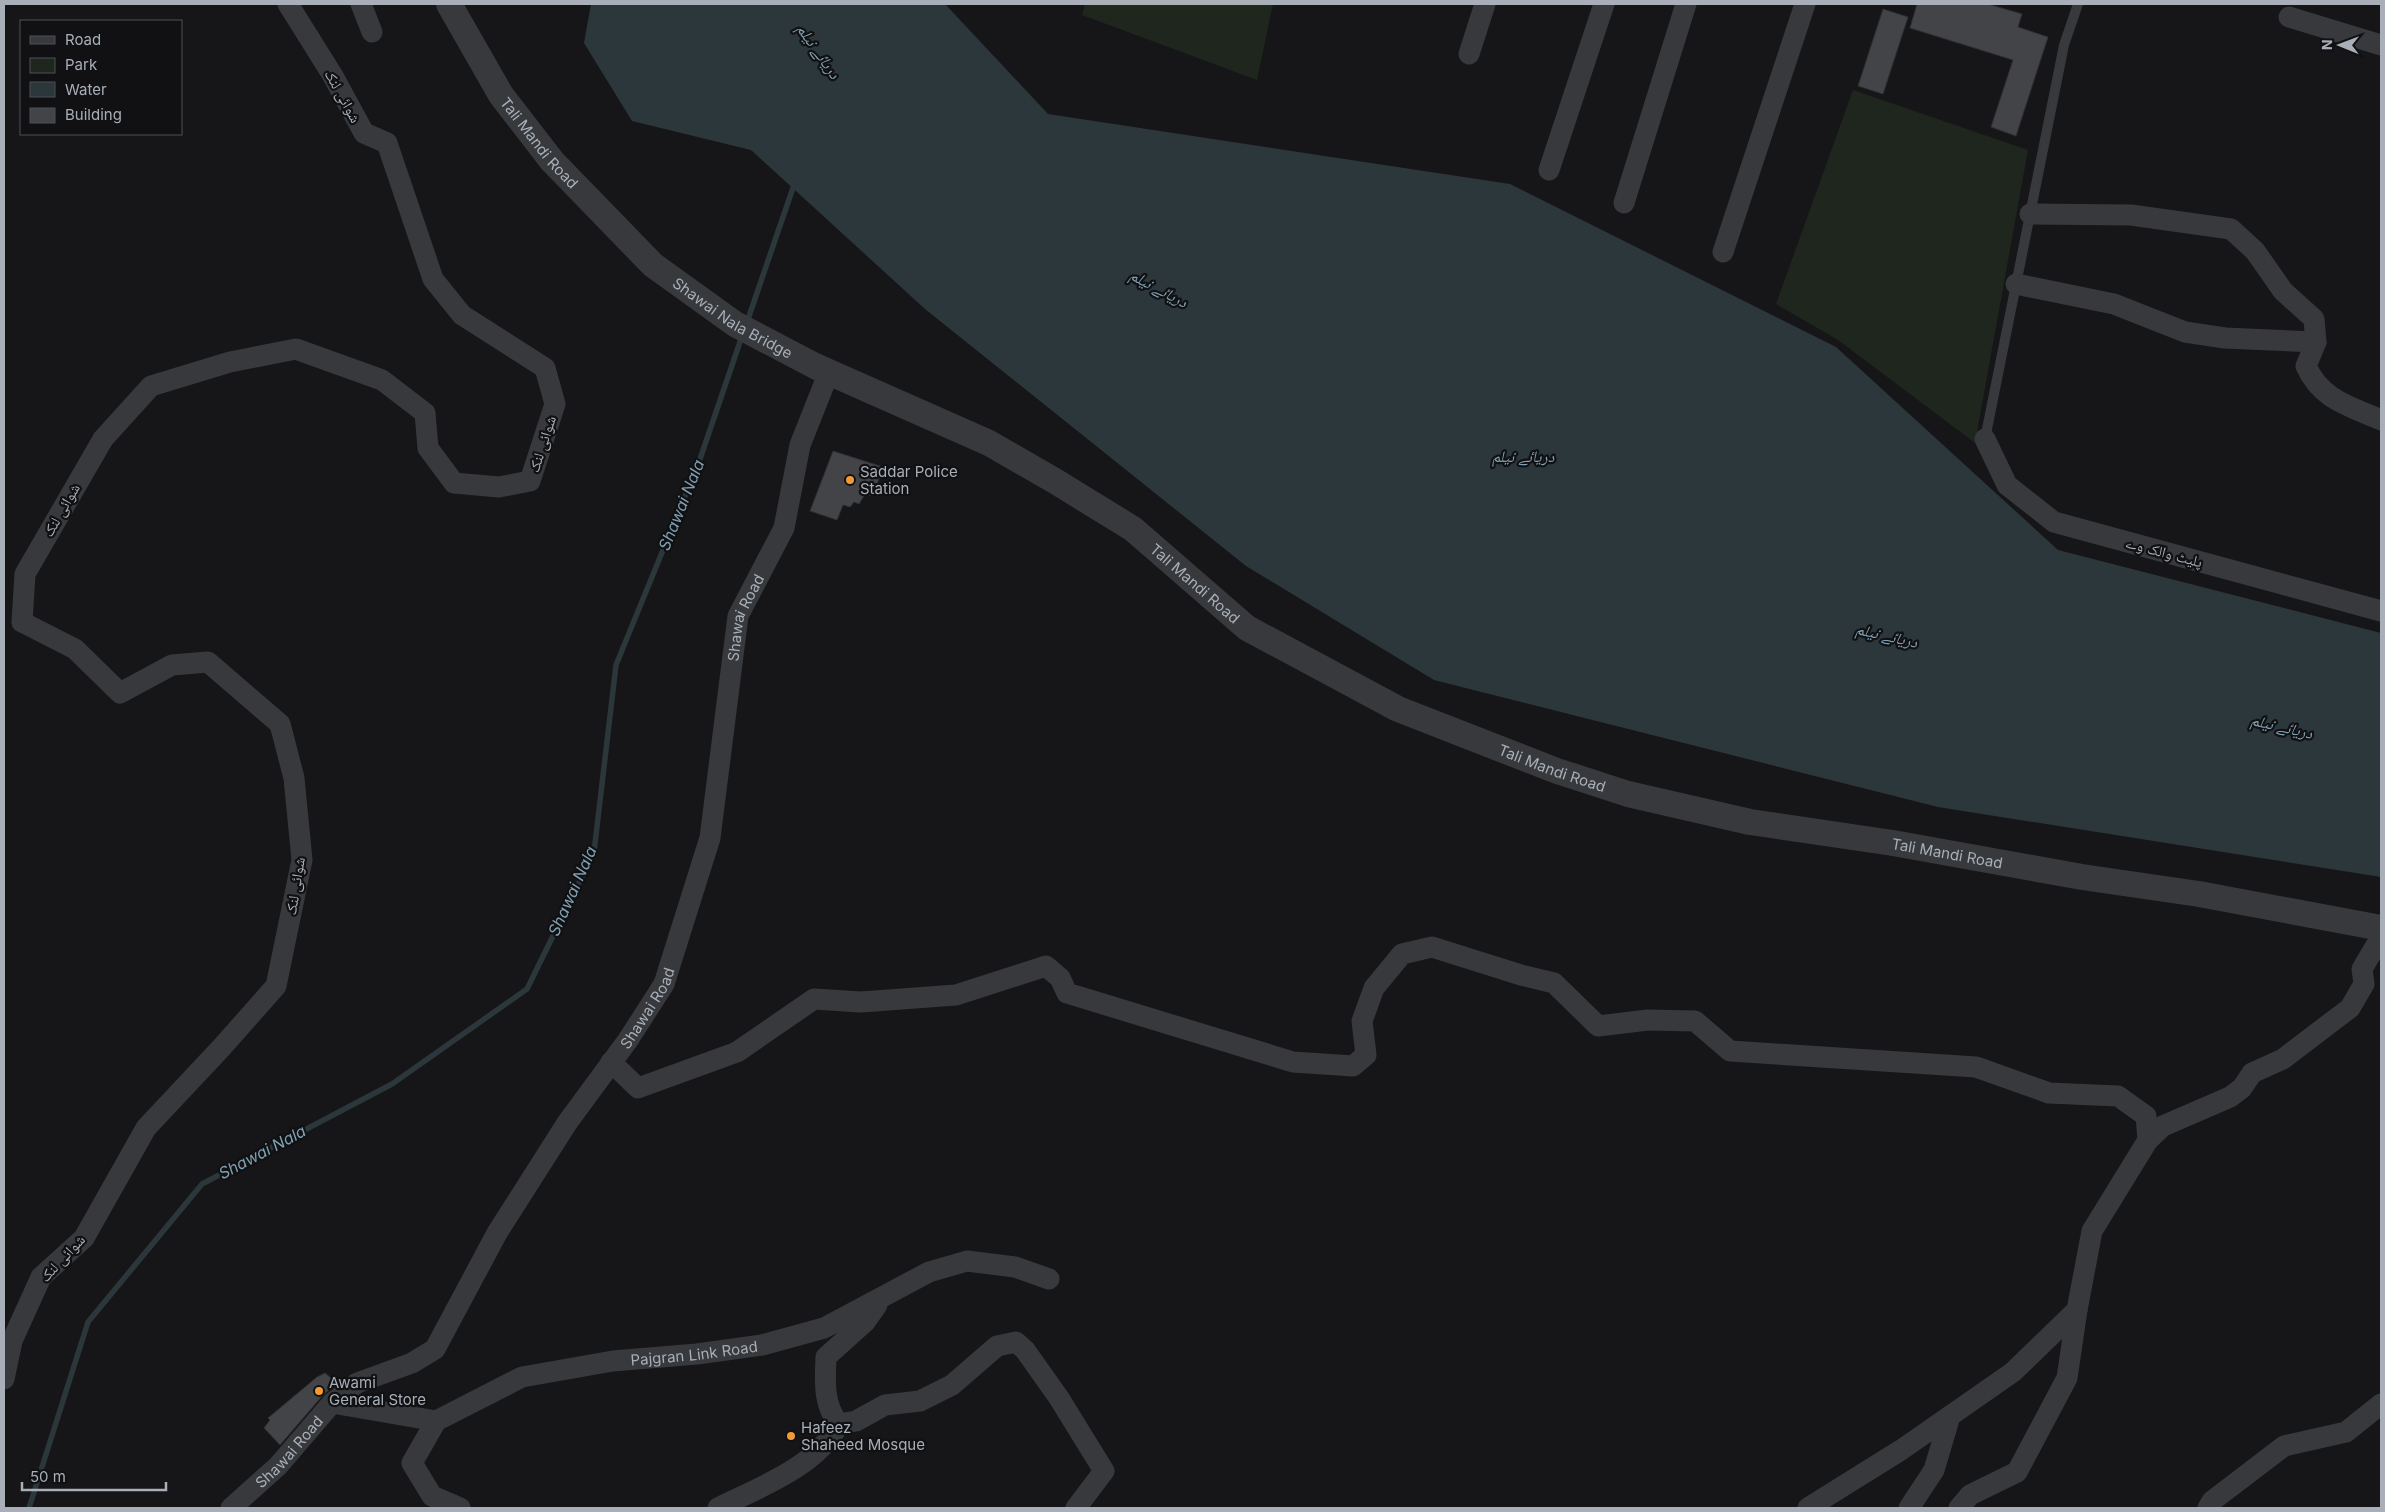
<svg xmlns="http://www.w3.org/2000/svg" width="2385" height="1512" viewBox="0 0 2385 1512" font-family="Inter,'Noto Naskh Arabic',sans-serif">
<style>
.green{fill:#1e261e}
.water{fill:#2c373c}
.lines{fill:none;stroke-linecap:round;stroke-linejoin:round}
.stream{stroke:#2c373c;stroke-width:5.5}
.building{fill:#424448;stroke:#303034}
.service{stroke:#37393d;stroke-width:10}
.minor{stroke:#37393d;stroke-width:21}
.tertiary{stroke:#37393d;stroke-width:26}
.poi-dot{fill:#f29a34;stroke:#111113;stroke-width:2}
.labels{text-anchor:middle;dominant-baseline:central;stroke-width:4.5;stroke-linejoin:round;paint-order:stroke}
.street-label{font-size:15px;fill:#a8afb8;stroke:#111113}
.poi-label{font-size:15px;fill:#a8afb8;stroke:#111113;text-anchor:start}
.water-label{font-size:16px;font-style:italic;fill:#7fa1b3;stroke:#111113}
</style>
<rect width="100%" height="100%" fill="#161618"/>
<g class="green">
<polygon points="1085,4 1273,4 1257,80 1082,15"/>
<polygon points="1853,90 2028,150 1975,443 1838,340 1776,304"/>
</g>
<polygon class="water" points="591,4 945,4 1048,114 1510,184 1836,347 2058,550 2381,633 2381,877 1938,807 1434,680 1246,566 925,309 751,150 632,121 584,43"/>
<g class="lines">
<g class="stream">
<polyline points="747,322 795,182"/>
<polyline points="29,1508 88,1322 202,1184 392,1084 527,989 594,852 616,665 699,462 742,336"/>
</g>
</g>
<g class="building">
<polygon points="1917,4 1988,4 2022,14 2018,27 2048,37 2016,136 1991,127 2013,60 1910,28"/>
<polygon points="1883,9 1908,17 1883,94 1858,86"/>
<polygon points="833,451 883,467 873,496 865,494 859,504 854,502 850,507 843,505 837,520 810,511"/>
<polygon points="325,1373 337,1383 323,1395 280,1445 264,1428 270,1420 268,1418 317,1377"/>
</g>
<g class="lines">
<polyline class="service" points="1985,439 2064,45 2078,4"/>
<g class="minor">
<polyline points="361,4 372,32"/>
<polyline points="2289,17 2381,45"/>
<polyline points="1469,54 1485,4"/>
<polyline points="1549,170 1604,4"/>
<polyline points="1624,203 1686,4"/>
<path d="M2030 214 2131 215 2231 229 2255 251 2283 291 2314 319 2316 342 2306 366C2321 400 2350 406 2381 420"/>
<polyline points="1723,252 1805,4"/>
<polyline points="2016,284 2114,304 2185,332 2225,338 2316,342"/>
<polyline points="1985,439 2007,485 2054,522 2381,611"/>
<polyline points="611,1062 638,1088 737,1052 814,999 861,1002 956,995 1046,966 1060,978 1067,993 1293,1062 1353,1066 1366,1055 1362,1021 1374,988 1402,954 1432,947 1521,975 1554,983 1598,1026 1648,1020 1695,1021 1730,1051 1976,1067 2049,1093 2118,1096 2146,1116 2148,1140 2092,1231 2077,1310 2013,1372 1901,1450 1808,1508"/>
<polyline points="2148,1140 2163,1126 2230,1097 2242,1088 2252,1073 2283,1059 2350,1008 2364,984 2362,969 2375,947 2381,941"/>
<path d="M877 1305 865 1322 826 1357C825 1381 823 1405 839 1424L856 1421 885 1405 920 1401 952 1385 997 1346 1016 1342 1025 1350 1059 1398 1104 1471 1076 1508"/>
<polyline points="4,1379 12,1341 41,1277 84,1238 146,1128 222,1047 276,986 302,860 294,778 280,724 208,662 172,665 120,693 75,649 22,622 25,574 103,439 151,386 230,362 296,349 382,380 425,413 428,448 454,483 499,487 530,481 555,404 545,368 462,315 433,279 387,143 364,133 333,76 288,4"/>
<path id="s1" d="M332 1403 436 1421 522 1377 613 1361 697 1354 762 1345 824 1328 929 1272 967 1261 1015 1267 1049 1279"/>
<polyline points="436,1421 412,1463 432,1496 460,1508"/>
<path id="s2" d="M231 1508 278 1466 332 1403 357 1383 412 1363 435 1349 497 1233 567 1123 628 1040 664 984 710 838 738 616 784 528 800 445 829 372"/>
<path d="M718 1508C760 1487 816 1467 839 1424"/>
<polyline points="1909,1508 1934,1470 1950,1416"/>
<polyline points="1959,1508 1970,1495 2017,1472 2067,1378 2077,1310"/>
<polyline points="2208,1508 2212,1501 2284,1446 2346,1432 2381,1404"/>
</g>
<path class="tertiary" id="s3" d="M449 4 501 95 552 161 653 265 735 324 815 366 989 443 1055 481 1133 529 1247 628 1398 709 1557 771 1628 794 1750 822 1893 843 2082 877 2199 894 2381 928"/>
</g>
<g class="poi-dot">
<circle cx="850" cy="480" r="5"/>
<circle cx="319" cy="1391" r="5"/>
<circle cx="791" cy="1436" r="5"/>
</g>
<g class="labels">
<g class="street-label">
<text transform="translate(343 96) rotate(61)">شوائی لنک</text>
<text stroke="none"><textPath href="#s3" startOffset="166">Tali Mandi Road</textPath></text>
<text stroke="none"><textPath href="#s3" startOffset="429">Shawai Nala Bridge</textPath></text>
<text transform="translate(542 444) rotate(-72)">شوائی لنک</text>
<text transform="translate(61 510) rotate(-60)">شوائی لنک</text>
<text transform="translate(2164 552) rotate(15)">پلیٹ والک وے</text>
<text stroke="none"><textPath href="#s3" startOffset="965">Tali Mandi Road</textPath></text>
<text stroke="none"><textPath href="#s2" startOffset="1072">Shawai Road</textPath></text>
<text stroke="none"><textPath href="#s3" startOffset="1370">Tali Mandi Road</textPath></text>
<text stroke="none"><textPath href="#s3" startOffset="1775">Tali Mandi Road</textPath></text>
<text transform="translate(295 886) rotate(-81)">شوائی لنک</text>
<text stroke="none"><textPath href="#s2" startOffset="666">Shawai Road</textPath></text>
<text transform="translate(62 1258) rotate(-47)">شوائی لنک</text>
<text stroke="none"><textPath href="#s1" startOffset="376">Pajgran Link Road</textPath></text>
<text stroke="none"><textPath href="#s2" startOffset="81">Shawai Road</textPath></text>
</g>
<g class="poi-label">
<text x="860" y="471">Saddar Police<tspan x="860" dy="17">Station</tspan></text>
<text x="329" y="1382">Awami<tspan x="329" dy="17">General Store</tspan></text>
<text x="801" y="1427">Hafeez<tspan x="801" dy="17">Shaheed Mosque</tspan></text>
</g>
<g class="water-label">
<text transform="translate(819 51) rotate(55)">دریائے نیلم</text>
<text transform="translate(1159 288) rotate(28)">دریائے نیلم</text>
<text x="1523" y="456">دریائے نیلم</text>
<text transform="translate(681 505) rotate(-68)">Shawai Nala</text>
<text transform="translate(1887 635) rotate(13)">دریائے نیلم</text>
<text transform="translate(2282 726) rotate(13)">دریائے نیلم</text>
<text transform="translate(572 891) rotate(-66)">Shawai Nala</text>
<text transform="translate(262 1152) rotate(-28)">Shawai Nala</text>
</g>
</g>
<rect width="2385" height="1512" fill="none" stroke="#a8afb8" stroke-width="10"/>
<rect x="20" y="20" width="162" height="115" fill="#111113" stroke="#4d5055"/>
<rect x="30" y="36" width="25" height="8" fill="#37393d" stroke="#4d5055"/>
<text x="65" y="45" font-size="15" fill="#a8afb8">Road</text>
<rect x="30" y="58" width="25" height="15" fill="#1e261e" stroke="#4d5055"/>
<text x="65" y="70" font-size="15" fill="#a8afb8">Park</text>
<rect x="30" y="82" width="25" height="15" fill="#2c373c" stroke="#4d5055"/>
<text x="65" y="95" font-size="15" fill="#a8afb8">Water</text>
<rect x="30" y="108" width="25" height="15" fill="#424448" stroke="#4d5055"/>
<text x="65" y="120" font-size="15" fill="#a8afb8">Building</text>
<g transform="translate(2340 45) rotate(271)" stroke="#111113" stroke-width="4" paint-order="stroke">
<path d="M0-4L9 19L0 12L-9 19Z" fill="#a8afb8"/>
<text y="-8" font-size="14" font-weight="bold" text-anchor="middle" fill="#a8afb8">N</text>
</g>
<path d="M22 1482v8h144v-8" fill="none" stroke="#a8afb8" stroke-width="2.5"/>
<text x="30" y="1482" font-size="15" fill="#a8afb8" stroke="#111113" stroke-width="4" paint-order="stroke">50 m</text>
</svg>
